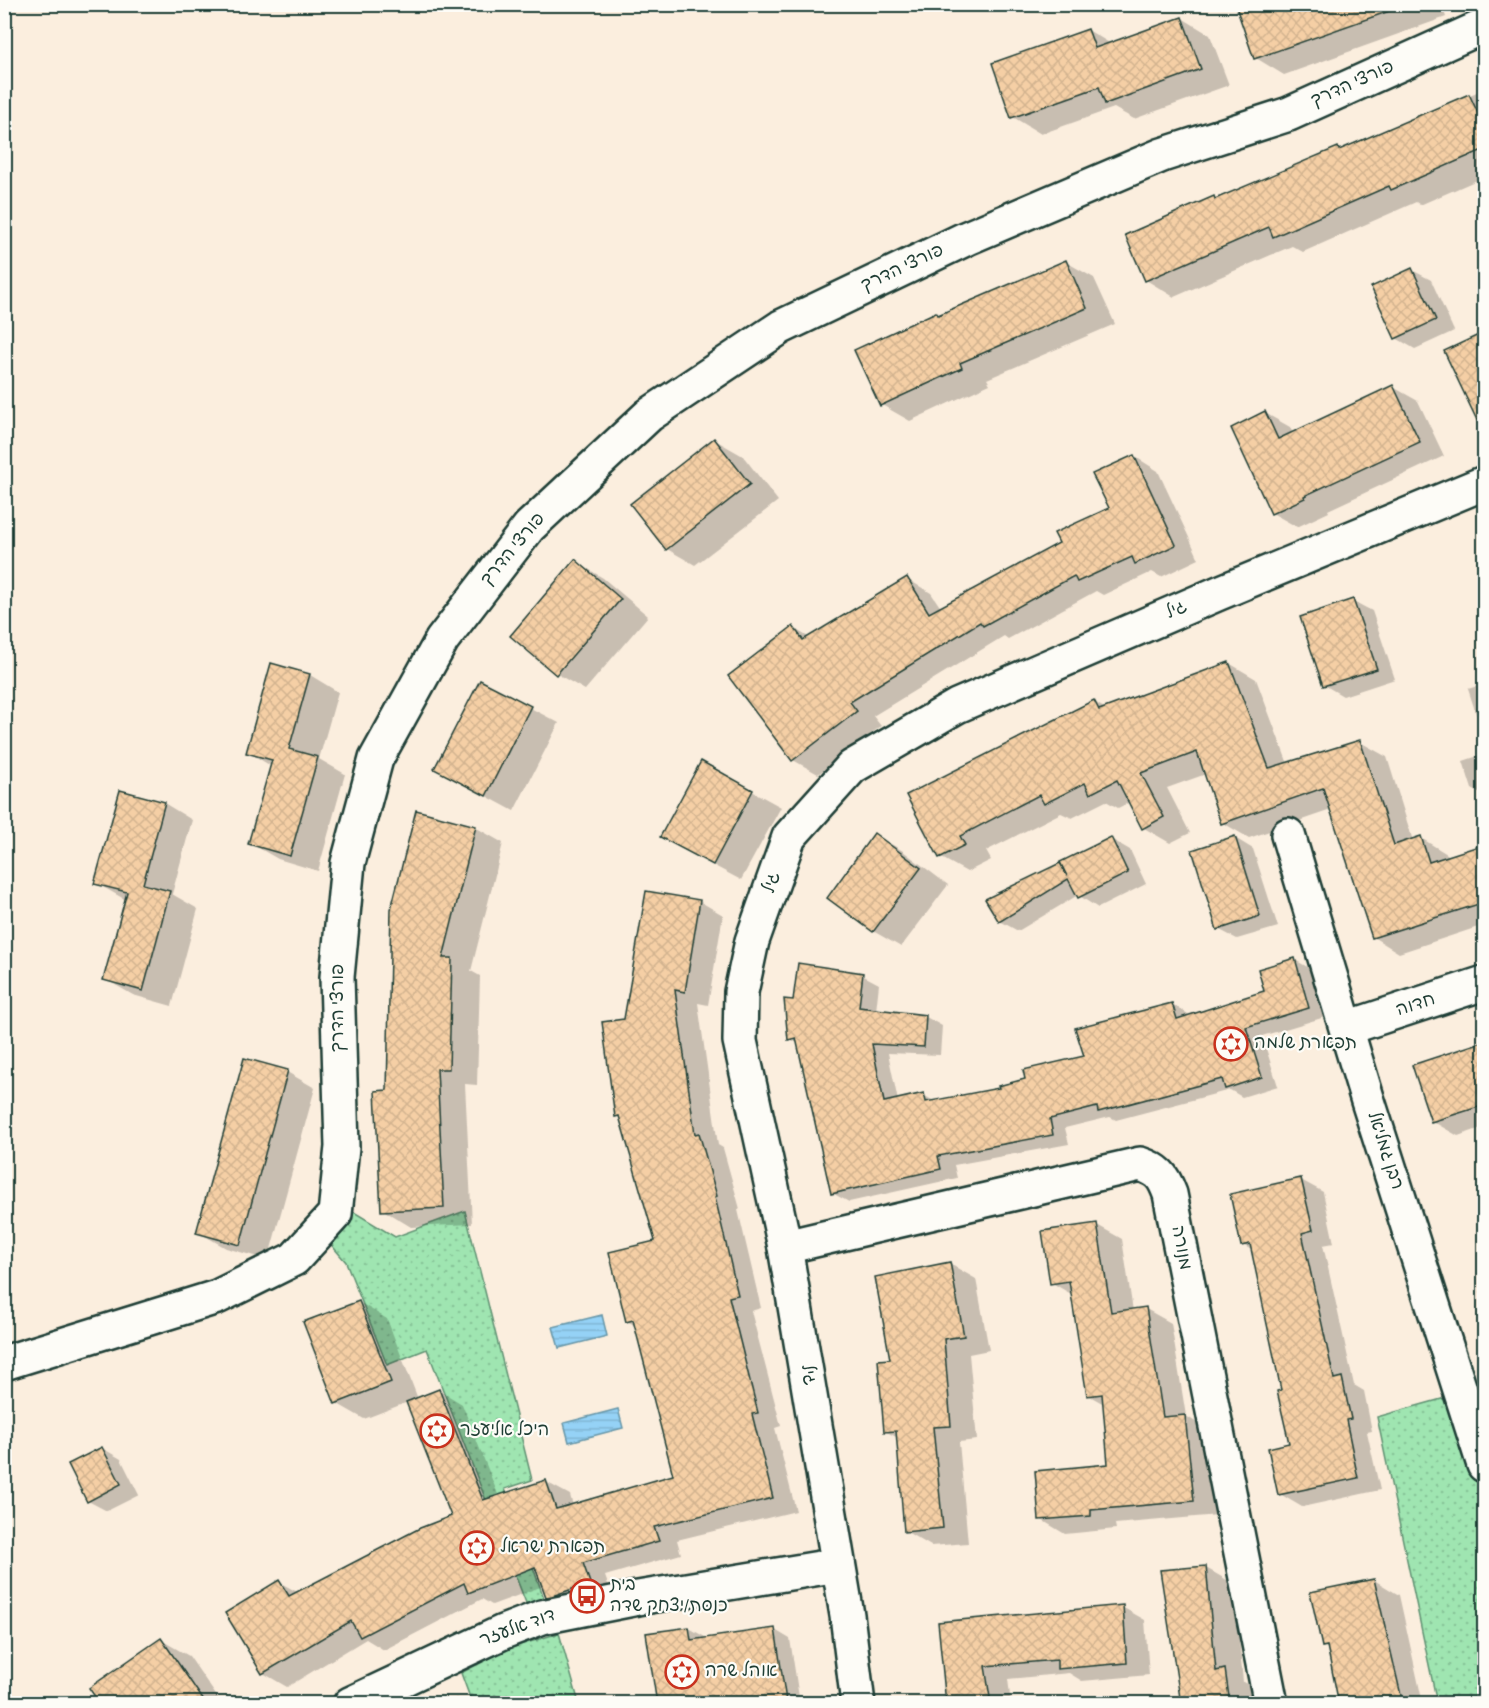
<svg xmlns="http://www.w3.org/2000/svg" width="1489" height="1708" viewBox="0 0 1489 1708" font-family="Dekko,'Playpen Sans Hebrew',sans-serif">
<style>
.garden{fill:url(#garden-dots);stroke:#5f9172;stroke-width:1.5}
.water{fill:url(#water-rules);stroke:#6696a8;stroke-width:1.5}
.shadow{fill:#0003}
.building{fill:url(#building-cross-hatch);stroke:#1f3d34;stroke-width:1.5}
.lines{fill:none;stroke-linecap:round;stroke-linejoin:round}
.minor-casing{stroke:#1f3d34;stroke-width:38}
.minor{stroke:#fdfcf7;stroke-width:33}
.labels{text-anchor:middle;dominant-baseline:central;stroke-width:4.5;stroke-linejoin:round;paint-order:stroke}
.street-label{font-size:18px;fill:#1f3d34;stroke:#fdfcf7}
.poi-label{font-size:18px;fill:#1f3d34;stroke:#fdfcf7;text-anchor:start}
</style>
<defs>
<pattern id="garden-dots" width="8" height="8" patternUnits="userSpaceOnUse" patternTransform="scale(1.5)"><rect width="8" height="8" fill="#9fe5b1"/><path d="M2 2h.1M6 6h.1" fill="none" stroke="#88c599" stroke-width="1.8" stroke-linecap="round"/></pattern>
<pattern id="water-rules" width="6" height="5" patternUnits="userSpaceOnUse" patternTransform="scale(1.5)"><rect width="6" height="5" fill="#95d2f6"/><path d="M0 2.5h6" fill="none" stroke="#80b5d4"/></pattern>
<pattern id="building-cross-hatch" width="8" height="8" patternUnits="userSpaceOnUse" patternTransform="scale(1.5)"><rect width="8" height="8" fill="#f5cfa5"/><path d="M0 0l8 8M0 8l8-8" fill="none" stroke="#d2b38f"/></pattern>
</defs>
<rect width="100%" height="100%" fill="#fbeede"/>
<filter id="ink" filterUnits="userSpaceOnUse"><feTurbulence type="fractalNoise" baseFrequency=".0167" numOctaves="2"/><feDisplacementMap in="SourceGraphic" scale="12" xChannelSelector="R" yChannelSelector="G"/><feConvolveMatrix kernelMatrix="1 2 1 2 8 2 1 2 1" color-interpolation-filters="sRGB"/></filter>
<g filter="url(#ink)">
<g class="garden">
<polygon points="339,1203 395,1237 465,1211 532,1480 505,1489 545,1601 528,1608 427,1349 387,1365 346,1262 321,1233"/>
<polygon points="1456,1395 1484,1493 1484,1703 1437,1703 1377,1417"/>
<polygon points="559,1633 579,1703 472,1703 461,1673 507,1649"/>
</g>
<g class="water">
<polygon points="602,1315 607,1336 559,1348 553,1327"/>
<polygon points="618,1409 623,1428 569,1442 564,1423"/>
</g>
<g class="shadow">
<polygon points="1246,4 1441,4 1446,17 1284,75 1256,58"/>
<polygon points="1182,18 1210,35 1229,85 1134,119 1114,108 1041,134 1013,117 993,64 1088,30 1111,44"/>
<polygon points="1484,89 1484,177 1420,205 1416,202 1303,252 1292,246 1174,297 1146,280 1214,198 1218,200 1337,148 1341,150"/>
<polygon points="1066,262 1094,278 1115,324 987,379 990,384 910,421 882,405 940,316"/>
<polygon points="1412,270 1431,280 1454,331 1415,349 1396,338"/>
<polygon points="1393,387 1418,401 1444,456 1328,510 1329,512 1297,527 1272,513 1265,413 1290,427 1293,434"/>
<polygon points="715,440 743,456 778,501 695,565 667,549 632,504"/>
<polygon points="1134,456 1158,471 1199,559 1161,577 1152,572 1103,595 1096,591 1008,639 1004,636 873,716 881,726 818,774 793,760 793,628 810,638 907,579 931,593 941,608 1061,544 1111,509"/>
<polygon points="575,561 603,578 648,616 585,690 557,674 512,636"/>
<polygon points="1353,601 1372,611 1395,679 1343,696 1324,685"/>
<polygon points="1229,663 1256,679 1288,764 1360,742 1387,757 1413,841 1421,838 1447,854 1449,857 1484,845 1484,925 1399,953 1373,937 1331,810 1249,838 1223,823 1206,774 1167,788 1190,833 1170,843 1144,828 1130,802 1118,808 1106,801 1072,818 1061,813 986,851 991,860 967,872 940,857 908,795 1094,702 1106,709"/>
<polygon points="272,665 310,675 338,692 319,759 345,774 318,871 278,859 250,843 271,766 248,752"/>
<polygon points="481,682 559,723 514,811 464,784"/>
<polygon points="1484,684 1484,738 1468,689"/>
<polygon points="1484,754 1484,796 1472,789 1463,761"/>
<polygon points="701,763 781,807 741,880 690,853"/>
<polygon points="164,803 192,820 172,894 198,909 172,1006 133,995 105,979 126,900 96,883"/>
<polygon points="475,827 503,843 471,971 480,976 477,1085 465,1084 472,1224 411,1227 383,1210 389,1092"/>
<polygon points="875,835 903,851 948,885 901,947 873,931"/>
<polygon points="1235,838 1253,849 1278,927 1237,939 1218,929"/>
<polygon points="1111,839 1130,850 1146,884 1098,908 1078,895 1018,931 1000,921 1060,864 1064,867"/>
<polygon points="699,901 723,915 708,1005 698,1003 718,1145 723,1148 740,1209 738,1210 761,1308 751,1311 781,1426 775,1428 796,1511 677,1540 681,1554 605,1576 612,1596 570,1610 547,1596 543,1586 492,1605 482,1599 384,1650 366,1639 287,1687 263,1673 279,1582 299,1593 453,1517 408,1402 364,1419 336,1403 359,1302 387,1319 418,1399 439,1390 462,1404 499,1497 546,1482 570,1495 573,1506 675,1476 636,1326 627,1321 657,1243 622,1119 616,1116 626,1020"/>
<polygon points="1295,960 1311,969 1325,1017 1262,1036 1278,1086 1242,1097 1230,1090 1116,1120 1110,1117 1065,1128 1069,1144 954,1165 957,1178 849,1202 832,1193 799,1044 790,1039 794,1002 862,975 879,984 876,1011 926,1017 942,1026 940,1055 888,1053 898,1101 923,1095 936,1102 1001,1089 1085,1058 1172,1004 1188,1014 1189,1017 1266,992"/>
<polygon points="1484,1043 1484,1127 1458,1136 1432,1121"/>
<polygon points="287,1072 315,1088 268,1260 226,1248 198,1232"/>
<polygon points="1301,1180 1323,1192 1334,1243 1323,1245 1354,1385 1364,1391 1372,1431 1367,1432 1380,1490 1302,1507 1280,1494 1291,1445 1283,1391 1253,1251 1243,1245"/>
<polygon points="1097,1225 1122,1239 1133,1311 1146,1309 1171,1323 1186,1416 1210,1431 1218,1515 1115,1524 1116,1529 1065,1534 1040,1519 1110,1466 1104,1404 1088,1395 1073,1295 1052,1283"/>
<polygon points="950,1264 976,1279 989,1350 969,1354 977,1440 959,1442 968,1543 931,1546 905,1531 898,1438 885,1431 892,1360"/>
<polygon points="1484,1289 1484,1304 1480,1291"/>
<polygon points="102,1448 121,1459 139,1495 107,1511 88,1501"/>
<polygon points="1206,1568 1234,1584 1243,1682 1252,1687 1255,1704 1182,1704"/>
<polygon points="1374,1580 1399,1595 1423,1704 1341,1704 1329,1649 1323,1646"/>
<polygon points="1122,1607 1145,1620 1149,1675 1082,1681 1069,1673 1008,1679 1011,1704 947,1704 940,1624"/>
<polygon points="689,1628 705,1637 705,1640 775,1630 790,1639 800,1704 659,1704"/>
<polygon points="161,1640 189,1656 222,1704 102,1704"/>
<polygon points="456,1698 465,1704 446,1704"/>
</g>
<g class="building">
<polygon points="1235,4 1398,4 1398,8 1254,59"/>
<polygon points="1182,17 1201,69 1105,104 1099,87 1011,118 992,63 1088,29 1095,48"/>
<polygon points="1469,94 1485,128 1485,149 1391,190 1389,186 1273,237 1269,227 1145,281 1125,235 1214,196 1215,199 1338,147 1339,150"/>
<polygon points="1066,260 1087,308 960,363 962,368 880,406 854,350 936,312 938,315"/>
<polygon points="1412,268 1436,320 1395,339 1371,287"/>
<polygon points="1485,332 1485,437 1444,351"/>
<polygon points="1393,385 1420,442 1304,496 1305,498 1271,514 1231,428 1265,411 1278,439"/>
<polygon points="714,438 750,484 666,550 630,504"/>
<polygon points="1134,455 1176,545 1135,564 1132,557 1077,582 1074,576 983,626 980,622 850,702 857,711 792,761 728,676 793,626 803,640 907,577 929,613 1059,543 1054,533 1109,508 1092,474"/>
<polygon points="575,559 621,599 556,675 510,636"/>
<polygon points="1353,599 1377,669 1323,686 1300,617"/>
<polygon points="1229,662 1269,768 1360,740 1394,845 1421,836 1429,862 1485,844 1485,902 1372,938 1323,788 1221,824 1197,752 1141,773 1164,817 1142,829 1117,780 1090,794 1085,783 1044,804 1039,795 960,836 965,845 939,858 906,795 1094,700 1099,710"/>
<polygon points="271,663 310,674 289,749 318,757 290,856 248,844 272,760 246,753"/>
<polygon points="480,680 531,706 486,796 434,769"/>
<polygon points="701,761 753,790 713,865 660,837"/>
<polygon points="120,790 165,802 143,884 170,891 143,991 103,980 127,892 94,884"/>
<polygon points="416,810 476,826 443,958 452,958 449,1069 437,1069 444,1208 381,1211 375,1091 387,1090 391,909"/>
<polygon points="874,833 921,868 873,932 827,898"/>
<polygon points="1235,836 1260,916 1217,930 1192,850"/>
<polygon points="1111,837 1128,873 1078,898 1068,879 999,922 985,899 1060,863 1067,876 1060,862"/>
<polygon points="646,891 700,900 685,992 675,990 695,1134 699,1133 717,1196 715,1197 738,1295 729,1297 758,1413 752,1414 773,1498 654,1527 659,1541 583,1563 590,1583 552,1596 546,1597 535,1567 468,1593 464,1583 360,1637 351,1621 262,1674 225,1613 279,1580 289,1596 420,1528 451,1516 406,1402 439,1389 483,1500 546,1480 556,1509 673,1475 633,1320 626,1322 609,1252 655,1241 619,1116 615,1117 602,1022 624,1019"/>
<polygon points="1295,958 1309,1008 1246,1027 1262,1077 1225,1089 1222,1079 1098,1112 1097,1107 1050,1119 1053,1135 938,1156 941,1169 831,1194 796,1038 788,1040 784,999 793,1000 798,963 863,973 859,1007 926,1015 924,1047 872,1044 884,1102 924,1093 926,1102 999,1088 998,1086 1025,1079 1023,1070 1084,1056 1075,1028 1172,1003 1177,1019 1264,991 1258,969"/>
<polygon points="1485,1041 1485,1105 1431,1122 1412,1065"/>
<polygon points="244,1058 288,1070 240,1245 196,1233"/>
<polygon points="1301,1178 1313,1230 1302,1233 1334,1379 1342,1377 1351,1419 1346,1420 1358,1478 1278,1495 1268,1448 1289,1443 1277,1391 1281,1390 1250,1244 1241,1246 1230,1194"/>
<polygon points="1097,1223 1111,1312 1146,1307 1163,1417 1185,1415 1194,1501 1091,1510 1091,1516 1039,1520 1035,1471 1108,1464 1102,1394 1087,1396 1069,1281 1050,1284 1042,1231"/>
<polygon points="950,1262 964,1336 944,1339 951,1426 933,1427 943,1528 904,1532 896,1431 884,1432 878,1360 890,1359 875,1277"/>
<polygon points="359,1301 391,1382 335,1404 303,1322"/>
<polygon points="102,1447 121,1484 87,1502 68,1464"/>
<polygon points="1206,1566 1216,1671 1225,1669 1230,1704 1181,1704 1160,1570"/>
<polygon points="1374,1579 1403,1704 1339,1704 1327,1646 1322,1647 1310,1592"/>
<polygon points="1123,1605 1127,1663 1057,1669 1057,1660 985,1666 991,1704 946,1704 938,1622"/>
<polygon points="689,1627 691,1640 775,1628 786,1701 772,1704 657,1704 646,1633"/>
<polygon points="161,1638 206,1704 100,1704 89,1688"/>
</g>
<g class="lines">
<defs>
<g id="minor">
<polyline points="1288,835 1368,1101 1484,1465"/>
<polyline points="1347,1028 1484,983"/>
<path d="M785 1247 1140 1164C1158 1170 1163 1175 1170 1194L1271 1704"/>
<polyline points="4,1363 217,1297 294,1259 335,1214 342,1147 337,977 348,863 376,759 442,640 529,527 649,415 781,327 967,238 1162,155 1289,114 1484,26"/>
<polyline points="350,1704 503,1632 542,1617 638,1598 838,1565"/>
<polyline points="858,1704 847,1615 785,1247 740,1041 741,992 752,941 789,837 852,767 957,706 1219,593 1484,483"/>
</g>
</defs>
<use href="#minor" class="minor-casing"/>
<use href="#minor" class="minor"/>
</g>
</g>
<defs>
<symbol id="synagogue-ring" viewBox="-11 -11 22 22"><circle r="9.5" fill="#fdfcf7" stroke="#c8321e" stroke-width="1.5"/><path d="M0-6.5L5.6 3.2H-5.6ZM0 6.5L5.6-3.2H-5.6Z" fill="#c8321e"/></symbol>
<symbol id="bus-ring" viewBox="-11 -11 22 22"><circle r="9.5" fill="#fdfcf7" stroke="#c8321e" stroke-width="1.5"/><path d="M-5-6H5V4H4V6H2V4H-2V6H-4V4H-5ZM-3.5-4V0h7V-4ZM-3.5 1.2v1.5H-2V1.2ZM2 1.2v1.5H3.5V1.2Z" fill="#c8321e"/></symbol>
</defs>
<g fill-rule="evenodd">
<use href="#synagogue-ring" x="1212" y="1025" width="38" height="38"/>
<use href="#synagogue-ring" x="418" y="1412" width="38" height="38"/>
<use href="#synagogue-ring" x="458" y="1529" width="38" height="38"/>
<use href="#bus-ring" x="568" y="1577" width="38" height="38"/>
<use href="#synagogue-ring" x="663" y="1653" width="38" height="38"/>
</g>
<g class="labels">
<g class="street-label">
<text transform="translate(1353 85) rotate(-24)">פורצי הדרך</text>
<text transform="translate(903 269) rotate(-25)">פורצי הדרך</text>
<text transform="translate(514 550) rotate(-50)">פורצי הדרך</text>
<text transform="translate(1177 611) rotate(-23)">גיל</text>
<text transform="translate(773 883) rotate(-71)">גיל</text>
<text transform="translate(1416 1006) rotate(-18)">חדוה</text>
<text transform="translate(339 1008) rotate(-90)">פורצי הדרך</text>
<text transform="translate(1384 1151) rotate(72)">רבן גמליאל</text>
<text transform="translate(1180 1248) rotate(79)">מנורה</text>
<text transform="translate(807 1375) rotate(81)">גיל</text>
<text transform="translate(518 1629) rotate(-20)">דוד אלעזר</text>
</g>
<g class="poi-label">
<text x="1254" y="1044">תפארת שלמה</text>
<text x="460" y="1431">היכל אליעזר</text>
<text x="500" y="1548">תפארת ישראל</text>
<text x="610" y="1586">בית<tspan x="610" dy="21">כנסת/יצחק שדה</tspan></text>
<text x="705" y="1672">אוהל שרה</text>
</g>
</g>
<rect width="1489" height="1708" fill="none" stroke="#fdfcf7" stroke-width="24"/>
<rect x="12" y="12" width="1465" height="1684" fill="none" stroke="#1f3d34" stroke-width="2" filter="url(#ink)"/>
</svg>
